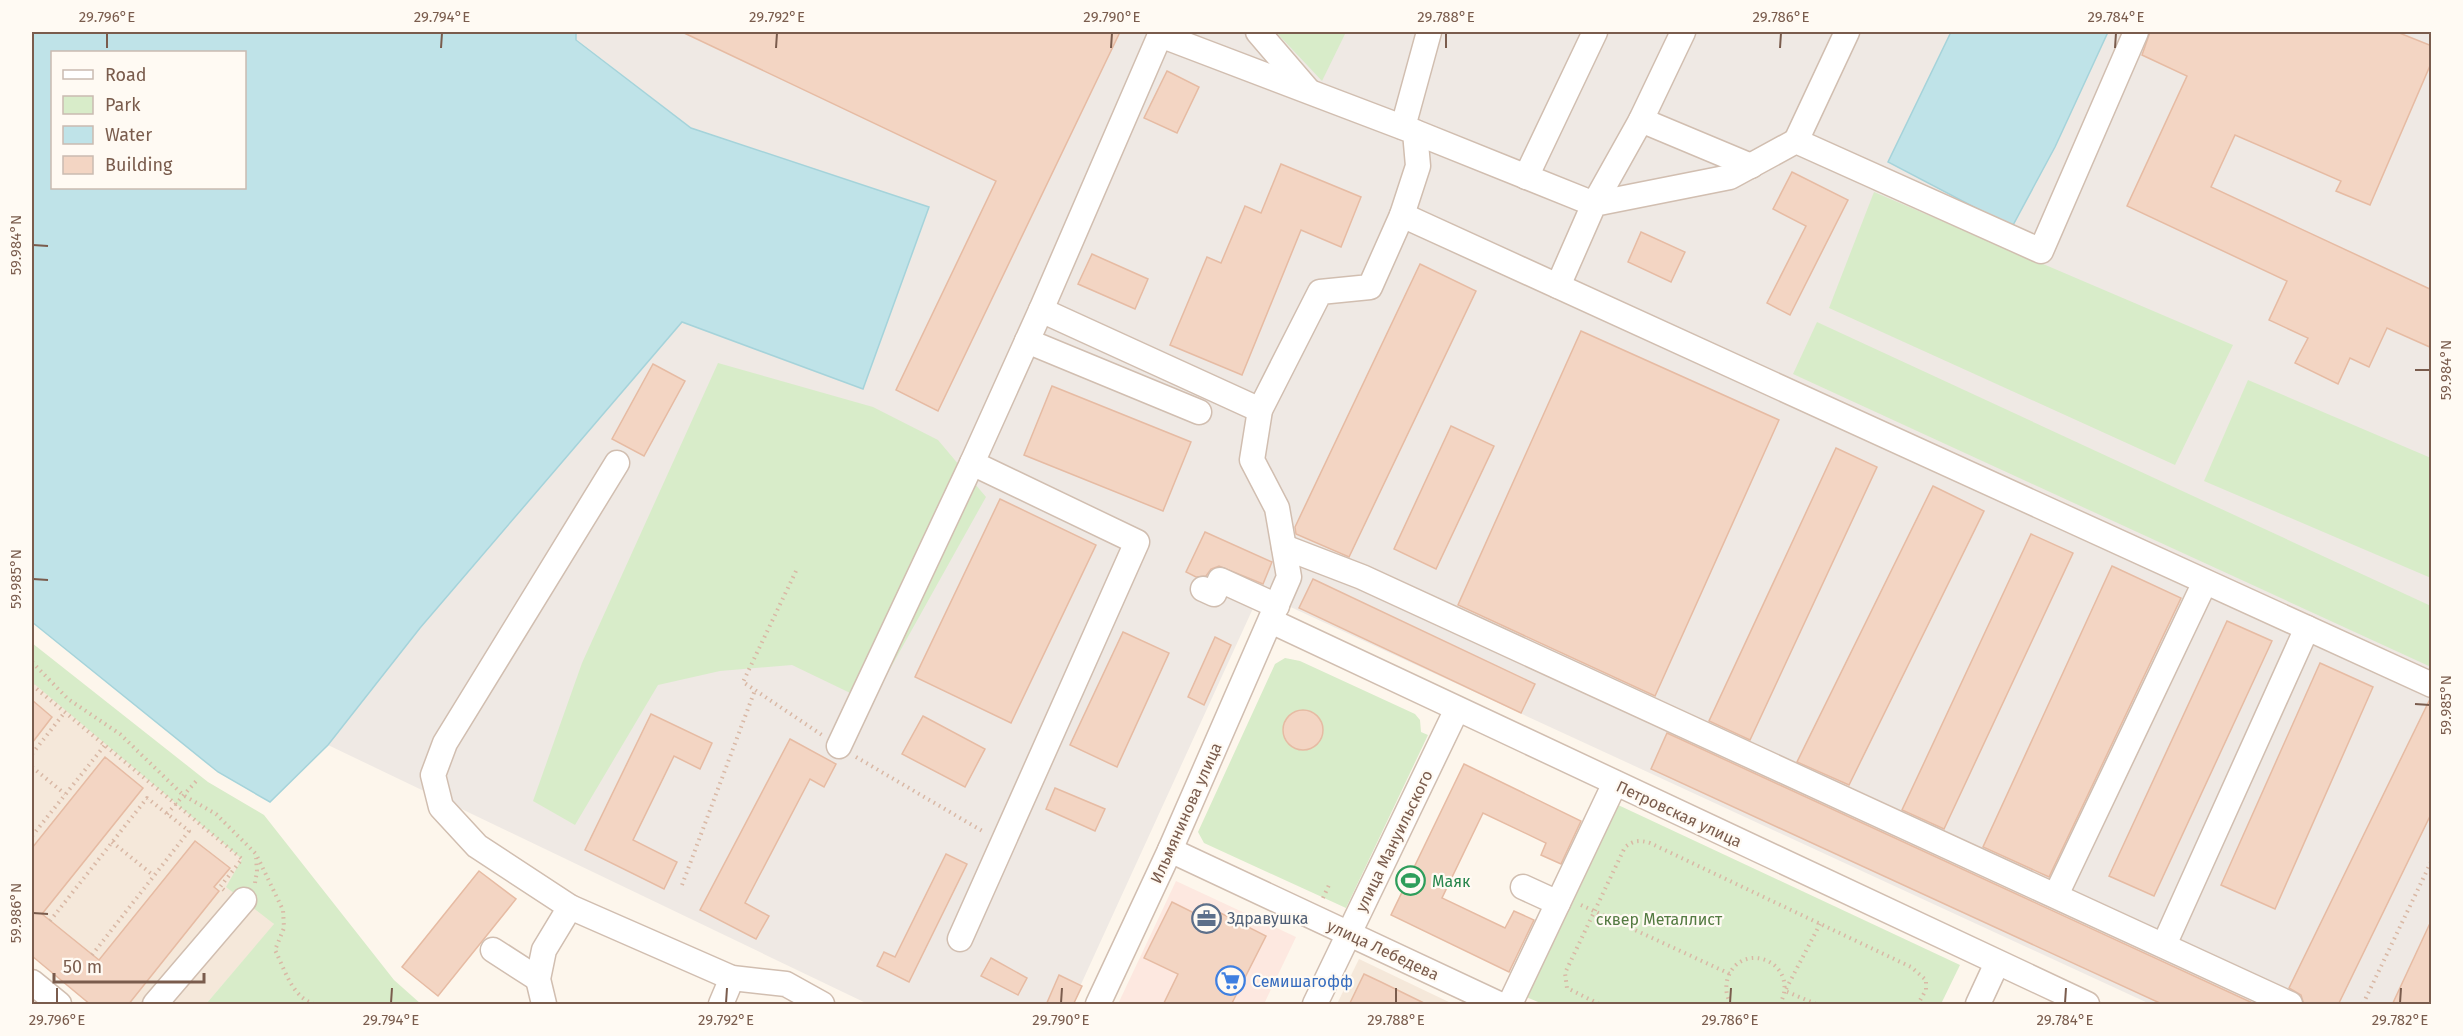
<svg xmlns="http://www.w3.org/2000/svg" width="2463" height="1036" viewBox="0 0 2463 1036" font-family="'Fira Sans',sans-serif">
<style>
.residential{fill:#f5e8da}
.commercial{fill:#fde8e0}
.industrial{fill:#efe9e4}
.green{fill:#d8ecc9}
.water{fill:#bfe3e8;stroke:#a5d3da;stroke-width:1.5;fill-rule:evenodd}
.building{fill:#f3d5c3;stroke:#e6bba3;stroke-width:1.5}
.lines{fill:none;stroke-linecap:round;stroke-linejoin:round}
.minor-casing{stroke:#d1beb0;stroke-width:27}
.path{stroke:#d9b8a5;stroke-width:4;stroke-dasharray:1.5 4.5;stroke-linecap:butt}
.minor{stroke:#fff;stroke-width:24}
.ticks{fill:none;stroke:#7a5c4d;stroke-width:2}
.labels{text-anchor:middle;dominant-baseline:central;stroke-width:4.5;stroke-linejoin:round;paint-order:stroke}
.street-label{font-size:16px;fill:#7a5c4d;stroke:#fffaf3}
.leisure-label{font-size:16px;fill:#27864d;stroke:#fffaf3;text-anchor:start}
.service-label{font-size:16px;fill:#4e5e75;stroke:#fffaf3;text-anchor:start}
.park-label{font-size:16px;fill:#537a41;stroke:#fffaf3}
.shop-label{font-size:16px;fill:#366cbe;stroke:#fffaf3;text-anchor:start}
.neatline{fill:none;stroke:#7a5c4d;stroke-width:2}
.ticks-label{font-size:15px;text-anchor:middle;fill:#7a5c4d}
</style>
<rect width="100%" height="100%" fill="#fdf6ec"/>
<g class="residential">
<polygon points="32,678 250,856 274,925 206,1004 91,1004 32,956"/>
<polygon points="1359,959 1453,1004 1337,1004"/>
</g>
<polygon class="commercial" points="1176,881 1296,937 1264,1004 1118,1004"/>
<polygon class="industrial" points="576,32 1951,32 1888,162 2012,226 2055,147 2108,32 2431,32 2431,1004 2150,1004 1260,593 1072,1004 868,1004 328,745 420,628 682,322 863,389 929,207 691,128 576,39"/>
<g class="green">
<polygon points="1276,32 1346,32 1322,81"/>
<polygon points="1874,192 2233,345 2175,465 1829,308"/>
<polygon points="1817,322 2431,606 2431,667 1793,374"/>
<polygon points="718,363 873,407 938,440 986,497 871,703 792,665 720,671 658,685 575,825 533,801 582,663"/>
<polygon points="2248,380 2431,458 2431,578 2204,481"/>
<polygon points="32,643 208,782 264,815 394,980 421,1004 206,1004 274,924 226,887 242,859 32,682"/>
<polygon points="1285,658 1300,661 1415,714 1420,720 1421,732 1428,735 1346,908 1204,843 1198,832 1275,664"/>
<polygon points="1616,804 1960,965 1941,1004 1543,1004 1526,997"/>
</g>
<g class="water">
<path d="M32 32H576V40L691 128 929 207 863 389 682 322 420 628 328 745 270 802 218 772 32 622ZM52 52H244V188H52Z"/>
<polygon points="1951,32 2108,32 2055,147 2012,227 1888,162"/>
</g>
<g class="building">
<polygon points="682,32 1120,32 938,411 896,390 996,181"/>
<polygon points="2150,32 2397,32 2432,46 2432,61 2370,205 2336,191 2341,181 2235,135 2211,187 2432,290 2432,348 2387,328 2369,367 2350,358 2338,384 2295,363 2308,338 2269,320 2287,281 2127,206 2187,76 2142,55"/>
<polygon points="1167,71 1199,87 1177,133 1144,118"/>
<polygon points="1281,164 1361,197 1341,247 1301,230 1242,375 1170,345 1207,257 1221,263 1245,206 1261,213"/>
<polygon points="1792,172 1848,200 1790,315 1767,303 1806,226 1773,209"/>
<polygon points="1641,232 1685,252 1671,282 1628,262"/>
<polygon points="1092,254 1148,279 1135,309 1078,284"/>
<polygon points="1420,264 1476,291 1349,557 1296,534 1295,527"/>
<polygon points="1581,331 1779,420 1655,696 1458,605"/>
<polygon points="653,364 685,381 644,456 612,439"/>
<polygon points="1052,386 1191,442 1163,511 1024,455"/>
<polygon points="1451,426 1494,446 1436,569 1394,549"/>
<polygon points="1836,448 1877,467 1750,740 1709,721"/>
<polygon points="1933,486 1984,511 1849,785 1797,762"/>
<polygon points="1000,499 1096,545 1011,723 915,677"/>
<polygon points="1205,532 1272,562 1263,584 1219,566 1211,569 1206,576 1196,577 1186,572"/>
<polygon points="2031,534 2073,553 1944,829 1902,810"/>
<polygon points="2112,566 2181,598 2049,877 1983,847"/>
<polygon points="1313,579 1535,684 1521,713 1299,608"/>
<polygon points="2227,621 2272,641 2154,896 2109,876"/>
<polygon points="1123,632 1169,653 1117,767 1070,745"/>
<polygon points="1215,637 1231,645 1204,705 1188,697"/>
<polygon points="2320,663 2373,687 2275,909 2221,885"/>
<polygon points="2430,699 2432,812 2338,1005 2304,1005 2301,995 2289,988"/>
<polygon points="32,700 52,717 32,743"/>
<circle cx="1303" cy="730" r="20"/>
<polygon points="651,714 712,743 700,769 674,756 633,840 677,862 664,889 585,850"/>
<polygon points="923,716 985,749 965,787 902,754"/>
<polygon points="1667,733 2257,1005 2164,1005 1651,769"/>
<polygon points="790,739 836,764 824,787 810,779 745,903 769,916 756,939 700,910"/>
<polygon points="105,757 143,788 42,914 99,960 195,841 230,868 214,887 219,891 128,1005 91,1005 32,956 32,848"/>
<polygon points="1464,764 1581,821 1561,864 1541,855 1546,843 1483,813 1442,898 1505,928 1514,911 1534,920 1509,972 1391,915"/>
<polygon points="1055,788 1105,809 1095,831 1046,809"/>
<polygon points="946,854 967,864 909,982 877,966 884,952 895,957"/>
<polygon points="479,871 516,899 438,996 402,967"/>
<polygon points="1172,902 1198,915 1203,904 1266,936 1231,1005 1163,1005 1178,974 1144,958"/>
<polygon points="2432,919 2432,1005 2392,1005"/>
<polygon points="991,958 1027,978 1018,995 981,976"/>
<polygon points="1364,974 1381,982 1428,1005 1349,1005"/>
<polygon points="1059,975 1082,986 1073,1005 1046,1005"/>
</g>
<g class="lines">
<defs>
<g id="minor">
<polyline points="1258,32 1307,89"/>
<polyline points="1641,120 1683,32"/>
<polyline points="1403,127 1429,32"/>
<polyline points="1415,132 1594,204 1641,120 1751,166"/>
<polyline points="1796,141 1847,32"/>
<polyline points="1526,177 1595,32"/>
<polyline points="1558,286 1594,204 1730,177 1796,141 2041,251 2136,32"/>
<polyline points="1041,310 1160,35 1415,132 1418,166 1402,215"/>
<polyline points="1027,341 1199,412"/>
<polyline points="617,463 445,743 433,775 441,807 477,846 570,907 732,978 786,984 822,1004"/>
<polyline points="1284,547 1362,577 2290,1004"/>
<polyline points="1203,589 1214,594 1220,580 1277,606"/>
<polyline points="1271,621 2087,1004"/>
<polyline points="839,746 972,463"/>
<polyline points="1170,850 1499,1004"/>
<polyline points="1523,887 1558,903"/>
<polyline points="2056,895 2205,582"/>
<polyline points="960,939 1137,542 972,463 1041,310 1260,410"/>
<polyline points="2164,945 2307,628"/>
<polyline points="493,950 538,979"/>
<polyline points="32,982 59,1004"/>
<polyline points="155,1004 244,900"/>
<polyline points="544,1004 538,979 544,950 570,907"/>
<polyline points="721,1004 732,978"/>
<polyline points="1098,1004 1170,850 1289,577 1277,508 1252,460 1260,410 1320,292 1370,287 1402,215 2432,685"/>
<polyline points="1315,1004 1457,709"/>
<polyline points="1510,1004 1615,783"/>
<polyline points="1978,1004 1997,963"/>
</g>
</defs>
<use href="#minor" class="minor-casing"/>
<g class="path">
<polyline points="796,571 743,682 822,735"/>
<path d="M32 662 68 699 120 734 183 795 216 814 256 854 283 910 284 928 275 950C285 970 292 997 314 1004"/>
<polyline points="32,685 242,859 220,887 224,890"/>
<polyline points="32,754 65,712"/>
<polyline points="856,757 984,832"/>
<polyline points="32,767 65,794"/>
<polyline points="167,814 198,779"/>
<polyline points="32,836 105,745"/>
<polyline points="112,842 154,876"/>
<polyline points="255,883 257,871 256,858"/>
<polyline points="682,885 755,690"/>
<polyline points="1323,898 1329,885"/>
<polyline points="1581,905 1730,974"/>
<polyline points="50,921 147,798 189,831 92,955"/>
<path d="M1599 1004 1567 988 1565 973 1625 847C1634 840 1640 840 1650 843L1911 967 1926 980V990L1918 1004"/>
<path d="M1731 1004C1726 996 1725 987 1728 977 1743 939 1801 963 1780 1004"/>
<polyline points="1816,1004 1785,991 1820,924"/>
<polyline points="2363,1004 2432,860"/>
</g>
<use href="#minor" class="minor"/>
</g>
<path class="ticks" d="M107 48V33M441 48 442 33M776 48 777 33M1111 48 1112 33M1446 48V33M1780 48 1781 33M2115 48 2116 33M33 245 48 246M2415 370H2430M33 579 48 580M2415 704 2430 705M33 913 48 914M57 1003V988M391 1003 392 988M726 1003 727 988M1061 1003 1062 988M1396 1003V988M1730 1003 1731 988M2065 1003 2066 988M2400 1003 2401 988"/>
<defs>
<symbol id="stadium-ring" viewBox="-11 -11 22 22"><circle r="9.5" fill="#fffaf3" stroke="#2e9e5b" stroke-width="1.5"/><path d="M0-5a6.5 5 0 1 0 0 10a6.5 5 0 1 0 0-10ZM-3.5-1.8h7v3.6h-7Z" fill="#2e9e5b"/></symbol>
<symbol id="office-ring" viewBox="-11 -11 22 22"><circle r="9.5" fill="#fffaf3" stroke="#5c6f8a" stroke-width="1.5"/><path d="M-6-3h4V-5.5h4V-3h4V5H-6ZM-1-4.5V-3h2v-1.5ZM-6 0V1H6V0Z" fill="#5c6f8a"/></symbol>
<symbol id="supermarket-ring" viewBox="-11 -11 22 22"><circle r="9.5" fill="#fffaf3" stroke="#3f7fe0" stroke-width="1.5"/><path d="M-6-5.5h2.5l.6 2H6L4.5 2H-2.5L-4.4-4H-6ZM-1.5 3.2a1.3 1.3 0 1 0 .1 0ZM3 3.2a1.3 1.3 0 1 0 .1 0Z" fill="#3f7fe0"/></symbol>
</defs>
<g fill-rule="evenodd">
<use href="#stadium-ring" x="1394" y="864" width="33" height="33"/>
<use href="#office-ring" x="1190" y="902" width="33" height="33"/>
<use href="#supermarket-ring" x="1214" y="964" width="33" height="33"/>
</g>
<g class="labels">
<g class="street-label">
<text transform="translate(1186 813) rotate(-66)">Ильмянинова улица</text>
<text transform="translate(1679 814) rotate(25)">Петровская улица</text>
<text transform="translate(1394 841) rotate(-64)">улица Мануильского</text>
<text transform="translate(1383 950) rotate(25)">улица Лебедева</text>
</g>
<g class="leisure-label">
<text x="1432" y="881">Маяк</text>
</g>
<g class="service-label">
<text x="1227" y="918">Здравушка</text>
</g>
<g class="park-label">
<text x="1659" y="919">сквер Металлист</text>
</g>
<g class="shop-label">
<text x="1252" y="981">Семишагофф</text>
</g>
</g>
<rect width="2463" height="1036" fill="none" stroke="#fffaf3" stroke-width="66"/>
<rect x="51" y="51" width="195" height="138" fill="#fffaf3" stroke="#cabbb1" stroke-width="1.5"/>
<rect x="63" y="70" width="30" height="9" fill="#ffffff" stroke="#cabbb1" stroke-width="1.5"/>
<text x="105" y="81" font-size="18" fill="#7a5c4d">Road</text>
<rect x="63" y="96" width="30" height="18" fill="#d8ecc9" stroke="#cabbb1" stroke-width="1.5"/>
<text x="105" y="111" font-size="18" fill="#7a5c4d">Park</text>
<rect x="63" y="126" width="30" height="18" fill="#bfe3e8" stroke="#cabbb1" stroke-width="1.5"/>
<text x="105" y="141" font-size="18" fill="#7a5c4d">Water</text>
<rect x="63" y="156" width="30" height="18" fill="#f3d5c3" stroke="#cabbb1" stroke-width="1.5"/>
<text x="105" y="171" font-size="18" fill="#7a5c4d">Building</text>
<path d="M54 973v9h150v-9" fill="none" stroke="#7a5c4d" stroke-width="3"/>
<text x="63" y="973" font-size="18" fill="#7a5c4d" stroke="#fffaf3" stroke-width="4.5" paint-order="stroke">50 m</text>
<rect x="33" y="33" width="2397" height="970" class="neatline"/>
<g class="ticks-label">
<text x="107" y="22">29.796°E</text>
<text x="442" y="22">29.794°E</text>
<text x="777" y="22">29.792°E</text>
<text x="1112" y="22">29.790°E</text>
<text x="1446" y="22">29.788°E</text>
<text x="1781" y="22">29.786°E</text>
<text x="2116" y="22">29.784°E</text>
<text transform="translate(16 245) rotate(-90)" y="5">59.984°N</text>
<text transform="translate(2446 370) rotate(-90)" y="5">59.984°N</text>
<text transform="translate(16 579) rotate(-90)" y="5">59.985°N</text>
<text transform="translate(2446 705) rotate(-90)" y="5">59.985°N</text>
<text transform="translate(16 913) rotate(-90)" y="5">59.986°N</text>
<text x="57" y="1025">29.796°E</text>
<text x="391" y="1025">29.794°E</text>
<text x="726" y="1025">29.792°E</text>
<text x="1061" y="1025">29.790°E</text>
<text x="1396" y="1025">29.788°E</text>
<text x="1730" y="1025">29.786°E</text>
<text x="2065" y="1025">29.784°E</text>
<text x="2400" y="1025">29.782°E</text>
</g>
</svg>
